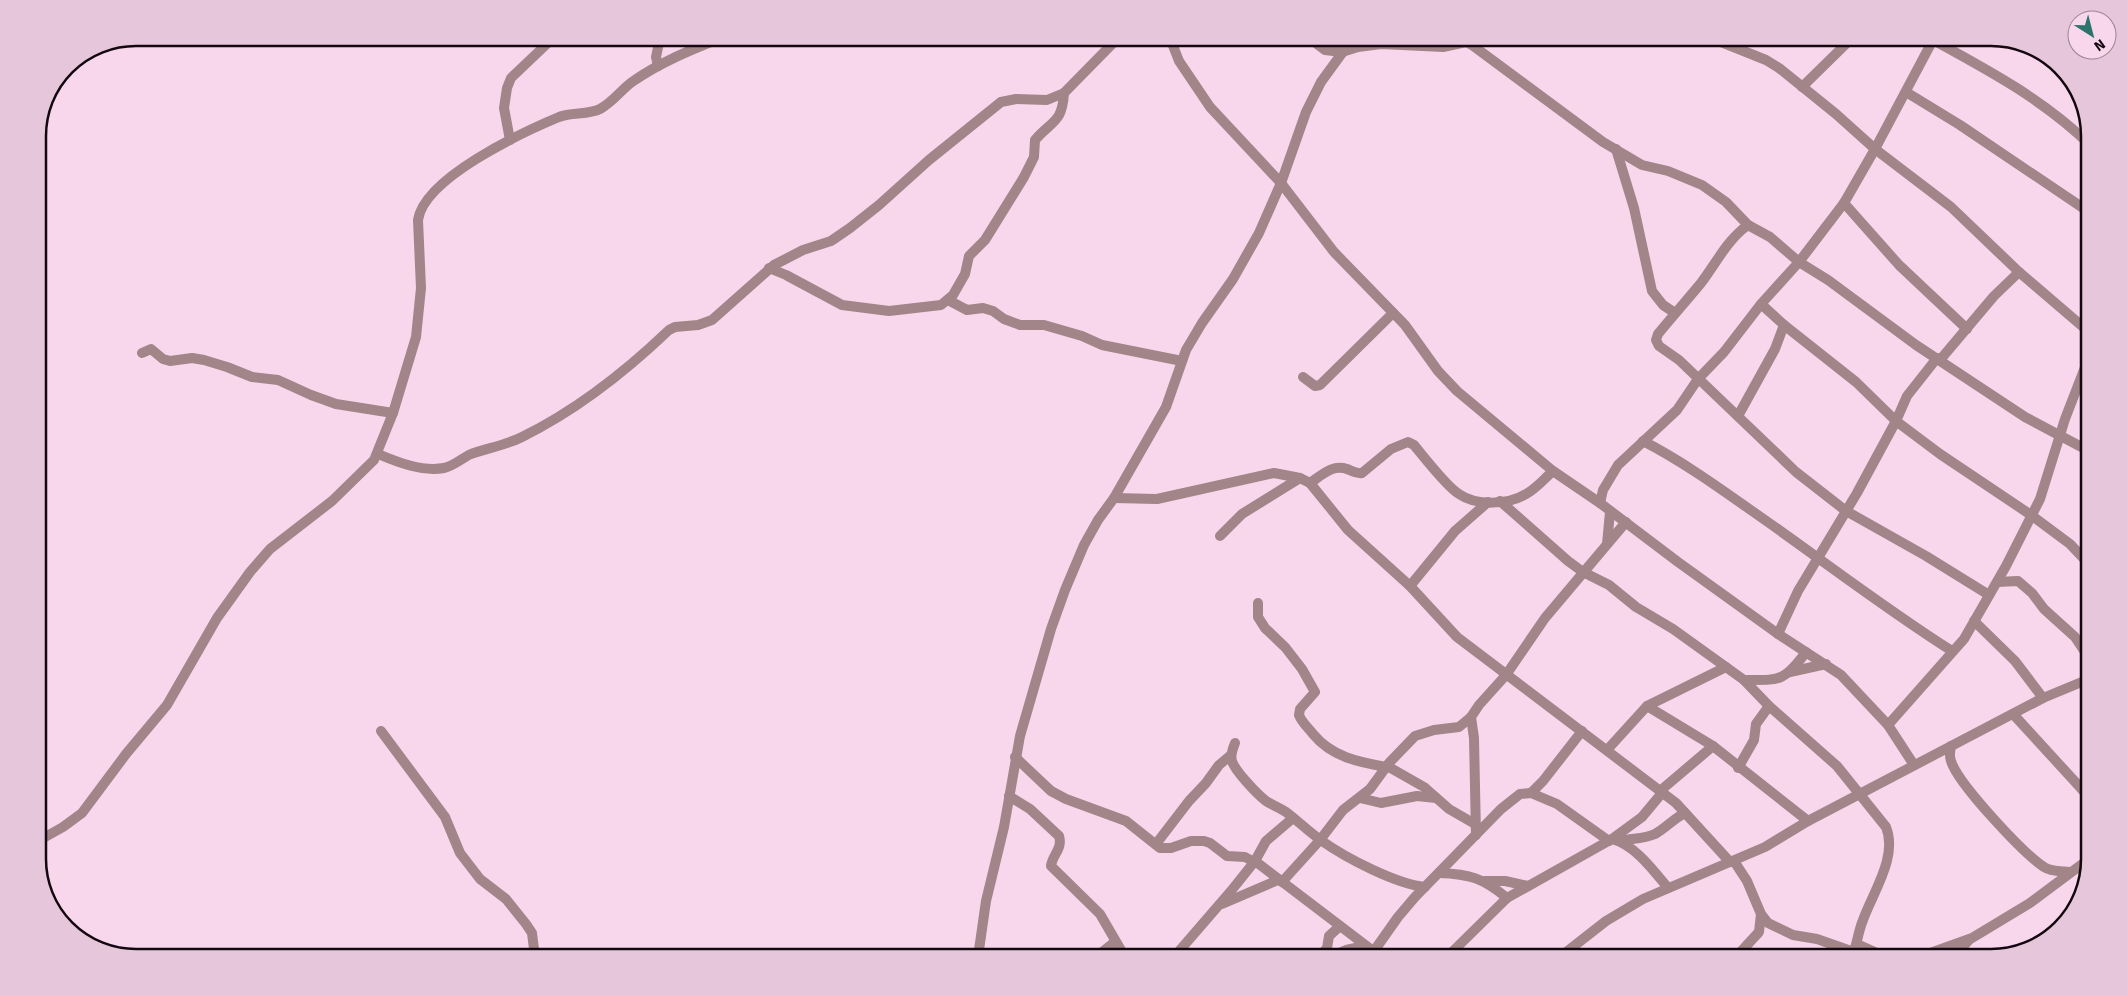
<svg xmlns="http://www.w3.org/2000/svg" width="2127" height="995" viewBox="0 0 2127 995" font-family="Signika,sans-serif">
<style>
.lines{fill:none;stroke-linecap:round;stroke-linejoin:round}
.minor{stroke:#a18588;stroke-width:10}
.rim{fill:none;stroke:#13080f;stroke-width:2.5}
</style>
<rect width="100%" height="100%" fill="#f8d7ec"/>
<g class="lines">
<g class="minor">
<polyline points="1170,38 1179,61 1210,107 1281,183 1334,252 1405,325 1438,371 1457,391 1553,471 1600,503 1678,562 1778,634 1841,675 1888,725 1914,765"/>
<polyline points="1309,38 1325,50 1342,52 1358,47 1381,44 1443,47 1466,42 1472,45 1603,142 1642,165 1668,171 1702,185 1726,202 1748,225 1770,237 1799,262 1828,280 1916,345 2025,417 2089,451"/>
<polyline points="1711,38 1766,60 1779,68 1836,114 1875,149 1951,207 2019,272 2089,332"/>
<path d="M1933 40C1988 70 2044 100 2089 144"/>
<polyline points="658,66 656,57 660,38"/>
<polyline points="1802,87 1852,38"/>
<polyline points="1906,92 1960,125 2089,212"/>
<polyline points="510,140 504,108 507,88 511,78 553,38"/>
<polyline points="1616,149 1634,208 1652,291 1663,305 1675,313"/>
<polyline points="1844,203 1899,265 1967,329"/>
<path d="M1748 225C1727 240 1717 262 1701 283 1687 300 1672 317 1658 334L1656 340 1659 346 1679 360 1796 472 1846 511 1926 556 1989 595"/>
<path d="M769 268 786 275 842 305 889 311 941 305 953 295 965 274 969 256 985 240 1024 177 1034 157 1035 140C1052 120 1062 124 1064 93"/>
<polyline points="948,300 967,310 983,308 993,311 1004,319 1020,325 1044,325 1082,336 1102,345 1182,361"/>
<polyline points="1761,304 1784,325 1856,382 1896,421 1940,454 2031,515 2070,544 2089,564"/>
<polyline points="142,353 151,349 163,359 170,361 192,358 204,360 227,367 252,377 278,380 311,395 336,404 393,413"/>
<polyline points="1940,360 1994,296 2019,272"/>
<polyline points="1303,377 1315,386 1320,385 1393,313"/>
<polyline points="1738,416 1775,349 1784,325"/>
<path d="M1643 441C1682 461 1718 487 1755 513 1821 559 1884 608 1952 651"/>
<path d="M378 454C397 462 422 472 444 468 454 466 462 458 471 454 488 448 506 445 522 437 577 410 625 372 669 330L675 327 698 325 712 320 774 265 803 250 831 241 850 228 879 205 929 160 1001 102 1016 99 1047 100 1064 93 1118 38"/>
<path d="M1310 483C1322 475 1332 464 1347 469 1352 471 1357 474 1362 473L1391 449 1408 442 1414 445C1424 457 1447 487 1459 494 1476 506 1508 505 1526 494 1536 489 1544 479 1553 471"/>
<polyline points="1114,498 1157,499 1274,473 1300,478 1310,483 1348,530 1410,586 1457,637 1676,803 1730,862"/>
<path d="M1500 501 1568 561 1583 572 1609 585 1636 607 1673 629 1744 680 1769 706 1837 766 1886 827C1898 857 1873 892 1863 920 1858 932 1857 945 1852 957"/>
<polyline points="1600,503 1603,490 1618,465 1677,410 1698,379 1724,352 1761,304 1799,262 1844,203 1875,149 1934,38"/>
<polyline points="1220,536 1242,514 1300,478"/>
<polyline points="1607,544 1610,512"/>
<polyline points="1997,582 2018,581 2032,593 2044,609 2075,637 2089,658"/>
<polyline points="1410,586 1455,531 1488,502"/>
<path d="M1258 603V617L1265 628 1285 647 1302 669 1315 692 1300 709 1299 715C1302 723 1308 727 1313 734 1332 757 1358 762 1386 767"/>
<polyline points="1974,621 2015,661 2043,698"/>
<polyline points="1778,634 1798,591 1857,493 1896,421 1907,396 1937,358"/>
<polyline points="1790,672 1826,664"/>
<path d="M1744 680C1780 680 1784 682 1806 652"/>
<polyline points="1647,706 1713,746 1808,821"/>
<polyline points="2013,714 2089,797"/>
<polyline points="1471,717 1474,738 1476,835"/>
<polyline points="1888,725 1964,639 2006,566 2040,499 2065,419 2089,357"/>
<polyline points="381,731 445,817 460,853 480,879 506,899 526,924 532,933 535,957"/>
<path d="M1235 743C1233 748 1230 755 1232 761 1235 771 1257 794 1266 801 1272 805 1280 808 1286 812 1298 821 1309 832 1322 841 1346 858 1396 884 1425 887"/>
<path d="M1951 746C1950 751 1949 756 1951 761 1958 784 2024 854 2044 867 2051 872 2062 871 2070 872"/>
<polyline points="1607,750 1647,706 1726,667"/>
<polyline points="1015,757 1051,791 1066,799 1126,821 1160,848 1171,848 1191,841 1204,841 1210,843 1227,856 1245,857 1254,862"/>
<polyline points="1387,766 1424,787 1449,809 1475,824"/>
<polyline points="1738,768 1754,740 1756,724 1769,706"/>
<polyline points="1660,791 1713,746"/>
<polyline points="1531,793 1543,781 1582,731"/>
<path d="M1009 796 1030 809 1059 836C1063 849 1052 855 1051 866L1100 914 1125 957"/>
<polyline points="1360,798 1381,803 1417,796 1436,798"/>
<path d="M1612 839C1635 845 1653 870 1668 888"/>
<path d="M38 841 63 827 82 813 126 754 167 705 217 618 250 572 270 549 332 501 374 460 393 413 416 337 421 288 418 220C424 178 523 132 559 117 572 112 588 115 600 109 613 102 621 90 632 82 659 63 690 50 721 38"/>
<path d="M1620 841C1632 838 1644 839 1655 834 1666 828 1673 819 1685 813"/>
<polyline points="1156,844 1189,801 1206,783 1219,765 1231,755"/>
<polyline points="1255,861 1381,957"/>
<polyline points="1734,861 1747,881 1761,914 1768,923 1793,935 1817,939 1854,952"/>
<path d="M1439 873C1470 874 1483 878 1507 898"/>
<polyline points="1485,881 1505,881 1528,886"/>
<polyline points="1282,882 1320,840 1343,810 1370,789 1389,763 1415,736 1434,730 1459,727 1471,717 1479,705 1506,675 1545,618 1626,522"/>
<polyline points="1222,904 1278,880"/>
<polyline points="1857,944 1886,957"/>
<polyline points="1831,945 1840,957"/>
<polyline points="1374,951 1398,917 1415,897 1501,809 1520,794 1531,793 1557,804 1609,841"/>
<polyline points="978,957 986,901 1004,827 1020,736 1051,629 1065,590 1084,545 1098,520 1114,498 1166,407 1186,350 1202,323 1233,279 1259,233 1281,183 1306,112 1321,82 1353,38"/>
<polyline points="1096,957 1115,942"/>
<polyline points="1174,957 1231,891 1255,861 1266,841 1293,818"/>
<polyline points="1319,957 1327,948 1329,936 1340,926"/>
<polyline points="1329,957 1346,950 1365,946"/>
<polyline points="1447,957 1507,898 1612,839 1642,817 1662,793"/>
<polyline points="1560,957 1606,921 1643,899 1765,847 1808,821 2043,698 2089,679"/>
<polyline points="1736,957 1759,932 1761,914"/>
<polyline points="1919,957 1972,938 2030,903 2089,859"/>
<polyline points="1953,957 1969,940"/>
</g>
</g>
<path d="M0 0H2127V995H0ZM136 46H1991A90 90 0 0 1 2081 136V859A90 90 0 0 1 1991 949H136A90 90 0 0 1 46 859V136A90 90 0 0 1 136 46Z" fill="#e6c6da" fill-rule="evenodd"/>
<path class="rim" d="M136 46H1991A90 90 0 0 1 2081 136V859A90 90 0 0 1 1991 949H136A90 90 0 0 1 46 859V136A90 90 0 0 1 136 46Z"/>
<g transform="translate(2092 35) rotate(144)"><circle r="24" fill="#f8d7ec" stroke="#9c8494"/>
<path d="M0-4L9 19L0 12L-9 19Z" fill="#2c736b"/>
<text y="-8" font-size="14" font-weight="bold" text-anchor="middle" fill="#13080f">N</text>
</g>
</svg>
